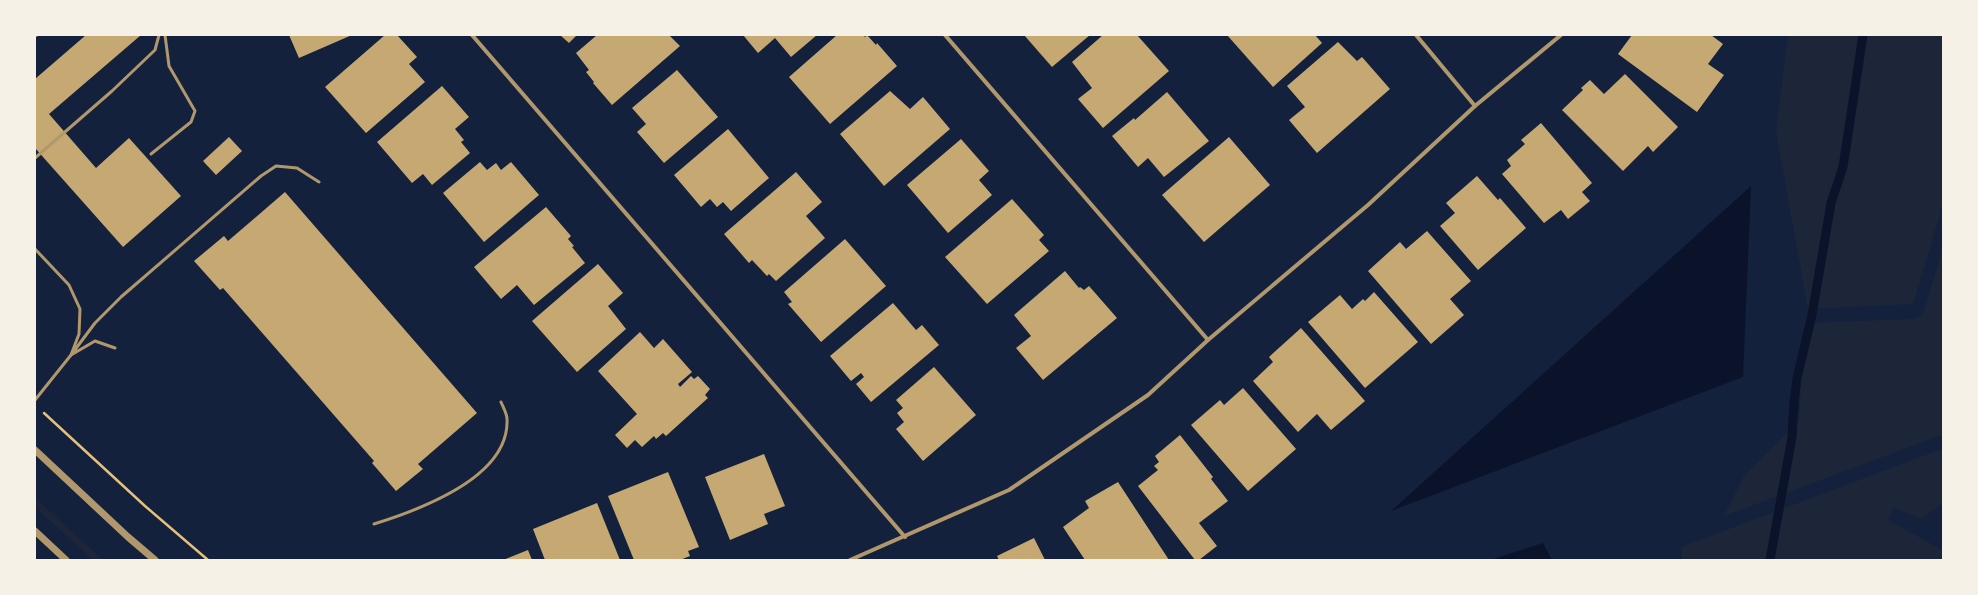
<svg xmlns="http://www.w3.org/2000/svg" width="1978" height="595" viewBox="0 0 1978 595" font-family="'Asap Condensed',sans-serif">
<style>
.green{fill:#1d2539}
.water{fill:#0b132b}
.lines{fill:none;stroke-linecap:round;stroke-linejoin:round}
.stream{stroke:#0b132b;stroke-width:9}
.building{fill:#c6a872}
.path{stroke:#e5c07b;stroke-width:2.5}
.service{stroke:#b1986c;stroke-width:3}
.minor{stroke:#b1986c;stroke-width:4}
.tertiary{stroke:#b1986c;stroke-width:7}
</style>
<rect width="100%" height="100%" fill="#14213d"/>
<g class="green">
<polygon points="1788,35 1943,35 1943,204 1913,304 1808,309 1776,132"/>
<polygon points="1943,247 1943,436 1936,437 1724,516 1744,476 1799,421 1804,323 1913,319 1921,316 1925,309"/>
<polygon points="1939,450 1943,452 1943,503 1921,519 1893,507 1889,521 1943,550 1943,560 1682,560 1681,547"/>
<polygon points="35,498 103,560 93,560 35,507"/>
</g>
<g class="water">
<polygon points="1751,186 1743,377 1391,511"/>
<polygon points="1543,543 1552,560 1490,560"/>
</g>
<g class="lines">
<polyline class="stream" points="1770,560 1792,437 1794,402 1797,378 1812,315 1831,203 1843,167 1863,35"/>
</g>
<g class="building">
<polygon points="86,35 141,35 49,114 96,168 129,138 181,196 123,247 35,148 35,79"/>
<polygon points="289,35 352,35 299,58"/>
<polygon points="385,35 397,35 417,57 409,64 425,82 366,133 325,87"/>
<polygon points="560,35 577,35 569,43"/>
<polygon points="597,35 669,35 680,46 612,105 593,83 594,82 586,72 589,70 576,53"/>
<polygon points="743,35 817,35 791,57 775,38 758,53"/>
<polygon points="837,35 863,35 865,37 867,35 876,45 877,43 897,66 830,124 789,77"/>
<polygon points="1024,35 1090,35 1052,67"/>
<polygon points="1103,35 1137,35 1169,71 1103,128 1078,99 1092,88 1072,62"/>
<polygon points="1227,35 1315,35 1322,43 1273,87"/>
<polygon points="1632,35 1711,35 1723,44 1708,64 1724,75 1697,112 1618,54"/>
<polygon points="1338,42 1357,61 1362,57 1390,89 1317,153 1289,120 1305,107 1287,86"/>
<polygon points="677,70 718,117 664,163 637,132 646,124 632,108"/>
<polygon points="1625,74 1678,127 1653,152 1648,146 1623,171 1562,110 1583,90 1581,88 1590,80 1604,94"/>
<polygon points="442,86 469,117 455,129 464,140 461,142 470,153 432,185 423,174 412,183 377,142"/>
<polygon points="890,91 910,109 923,97 950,129 884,186 840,134"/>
<polygon points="1167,92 1209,141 1164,177 1148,158 1138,167 1112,136 1134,118 1135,120"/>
<polygon points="1541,123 1592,183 1582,192 1590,201 1568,219 1561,210 1544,223 1502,174 1511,166 1507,160 1525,144 1521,140"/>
<polygon points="728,129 769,178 731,211 723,202 717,207 710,199 701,207 674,175"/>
<polygon points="229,137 242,151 216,175 203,161"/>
<polygon points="1229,137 1270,185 1204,242 1162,195"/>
<polygon points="961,139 989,171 979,180 992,195 948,233 907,185"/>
<polygon points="480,162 487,170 496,163 501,170 511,162 539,195 484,242 443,193"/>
<polygon points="796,172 822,202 806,216 825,238 776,281 769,274 767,276 752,260 749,263 724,234"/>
<polygon points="1477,176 1498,200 1500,198 1526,228 1478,270 1440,226 1455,213 1446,203"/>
<polygon points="285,192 477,413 418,464 423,469 396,491 372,463 374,461 223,288 220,290 194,261 224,236 228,241"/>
<polygon points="1012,199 1044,235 1039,240 1049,251 987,304 945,257"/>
<polygon points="546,207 571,236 568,239 574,246 572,247 585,263 534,305 517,285 501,299 474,267"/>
<polygon points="1427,231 1471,281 1450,299 1464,315 1431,344 1368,271 1400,242 1406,249"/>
<polygon points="845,239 886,286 821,342 788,304 792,302 784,292"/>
<polygon points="598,264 623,293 608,306 626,329 577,372 532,321"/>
<polygon points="1065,271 1079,288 1080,287 1084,290 1089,286 1117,318 1043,380 1016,348 1031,336 1014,315"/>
<polygon points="1374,292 1418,342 1365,388 1308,322 1340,295 1352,309 1363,299 1365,301"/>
<polygon points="893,303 916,330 922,325 939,345 871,402 856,384 864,377 861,373 851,381 830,356"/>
<polygon points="1301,328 1365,401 1331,430 1317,414 1298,432 1253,381 1273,362 1269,357"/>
<polygon points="640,332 654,348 663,339 692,372 678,384 680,387 691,376 694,379 698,376 710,389 705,395 708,398 666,436 663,433 656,439 654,436 642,447 635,440 627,448 615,435 637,414 598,371"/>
<polygon points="934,367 976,415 923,461 896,429 904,422 897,413 903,408 896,400"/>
<polygon points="1243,388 1296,449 1248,491 1191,425 1220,400 1224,405"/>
<polygon points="1180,435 1213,477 1211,479 1228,501 1199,523 1217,546 1199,560 1195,560 1138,486 1158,470 1154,466 1159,462 1155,456"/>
<polygon points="764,454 785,506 764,514 768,524 730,540 705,477"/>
<polygon points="668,472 699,547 688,551 690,556 680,560 634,560 608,496"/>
<polygon points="1118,482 1169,560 1085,560 1063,527 1089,508 1085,501"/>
<polygon points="597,503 620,560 545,560 533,529"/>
<polygon points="1034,538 1045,560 999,560 997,556"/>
<polygon points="528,550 532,560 503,560"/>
</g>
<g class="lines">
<polyline class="path" points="44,413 145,506 208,560"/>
<g class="service">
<polyline points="35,36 37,35"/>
<polyline points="151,154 191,122 195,111 169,66 165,35"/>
<polyline points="35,158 112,91 155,50 159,35"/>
<polyline points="35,249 69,285 80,309 79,334 71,355 35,400"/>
<polyline points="115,348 95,341 71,355 95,323 121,297 261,176 276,166 297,168 319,182"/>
<path d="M374 524C419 510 510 478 507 419 507 414 503 407 501 402"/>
</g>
<g class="minor">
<polyline points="472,35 905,537"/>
<polyline points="945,35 1208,340"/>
<polyline points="1416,35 1475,106"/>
<polyline points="850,560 1009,490 1148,395 1208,340 1368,205 1475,106 1561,35"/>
</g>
<g class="tertiary">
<polyline points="35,450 128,537 155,560"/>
<polyline points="35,531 66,560"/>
</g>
</g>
<rect width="1978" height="595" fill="none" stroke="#f6f1e7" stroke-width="72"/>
</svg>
